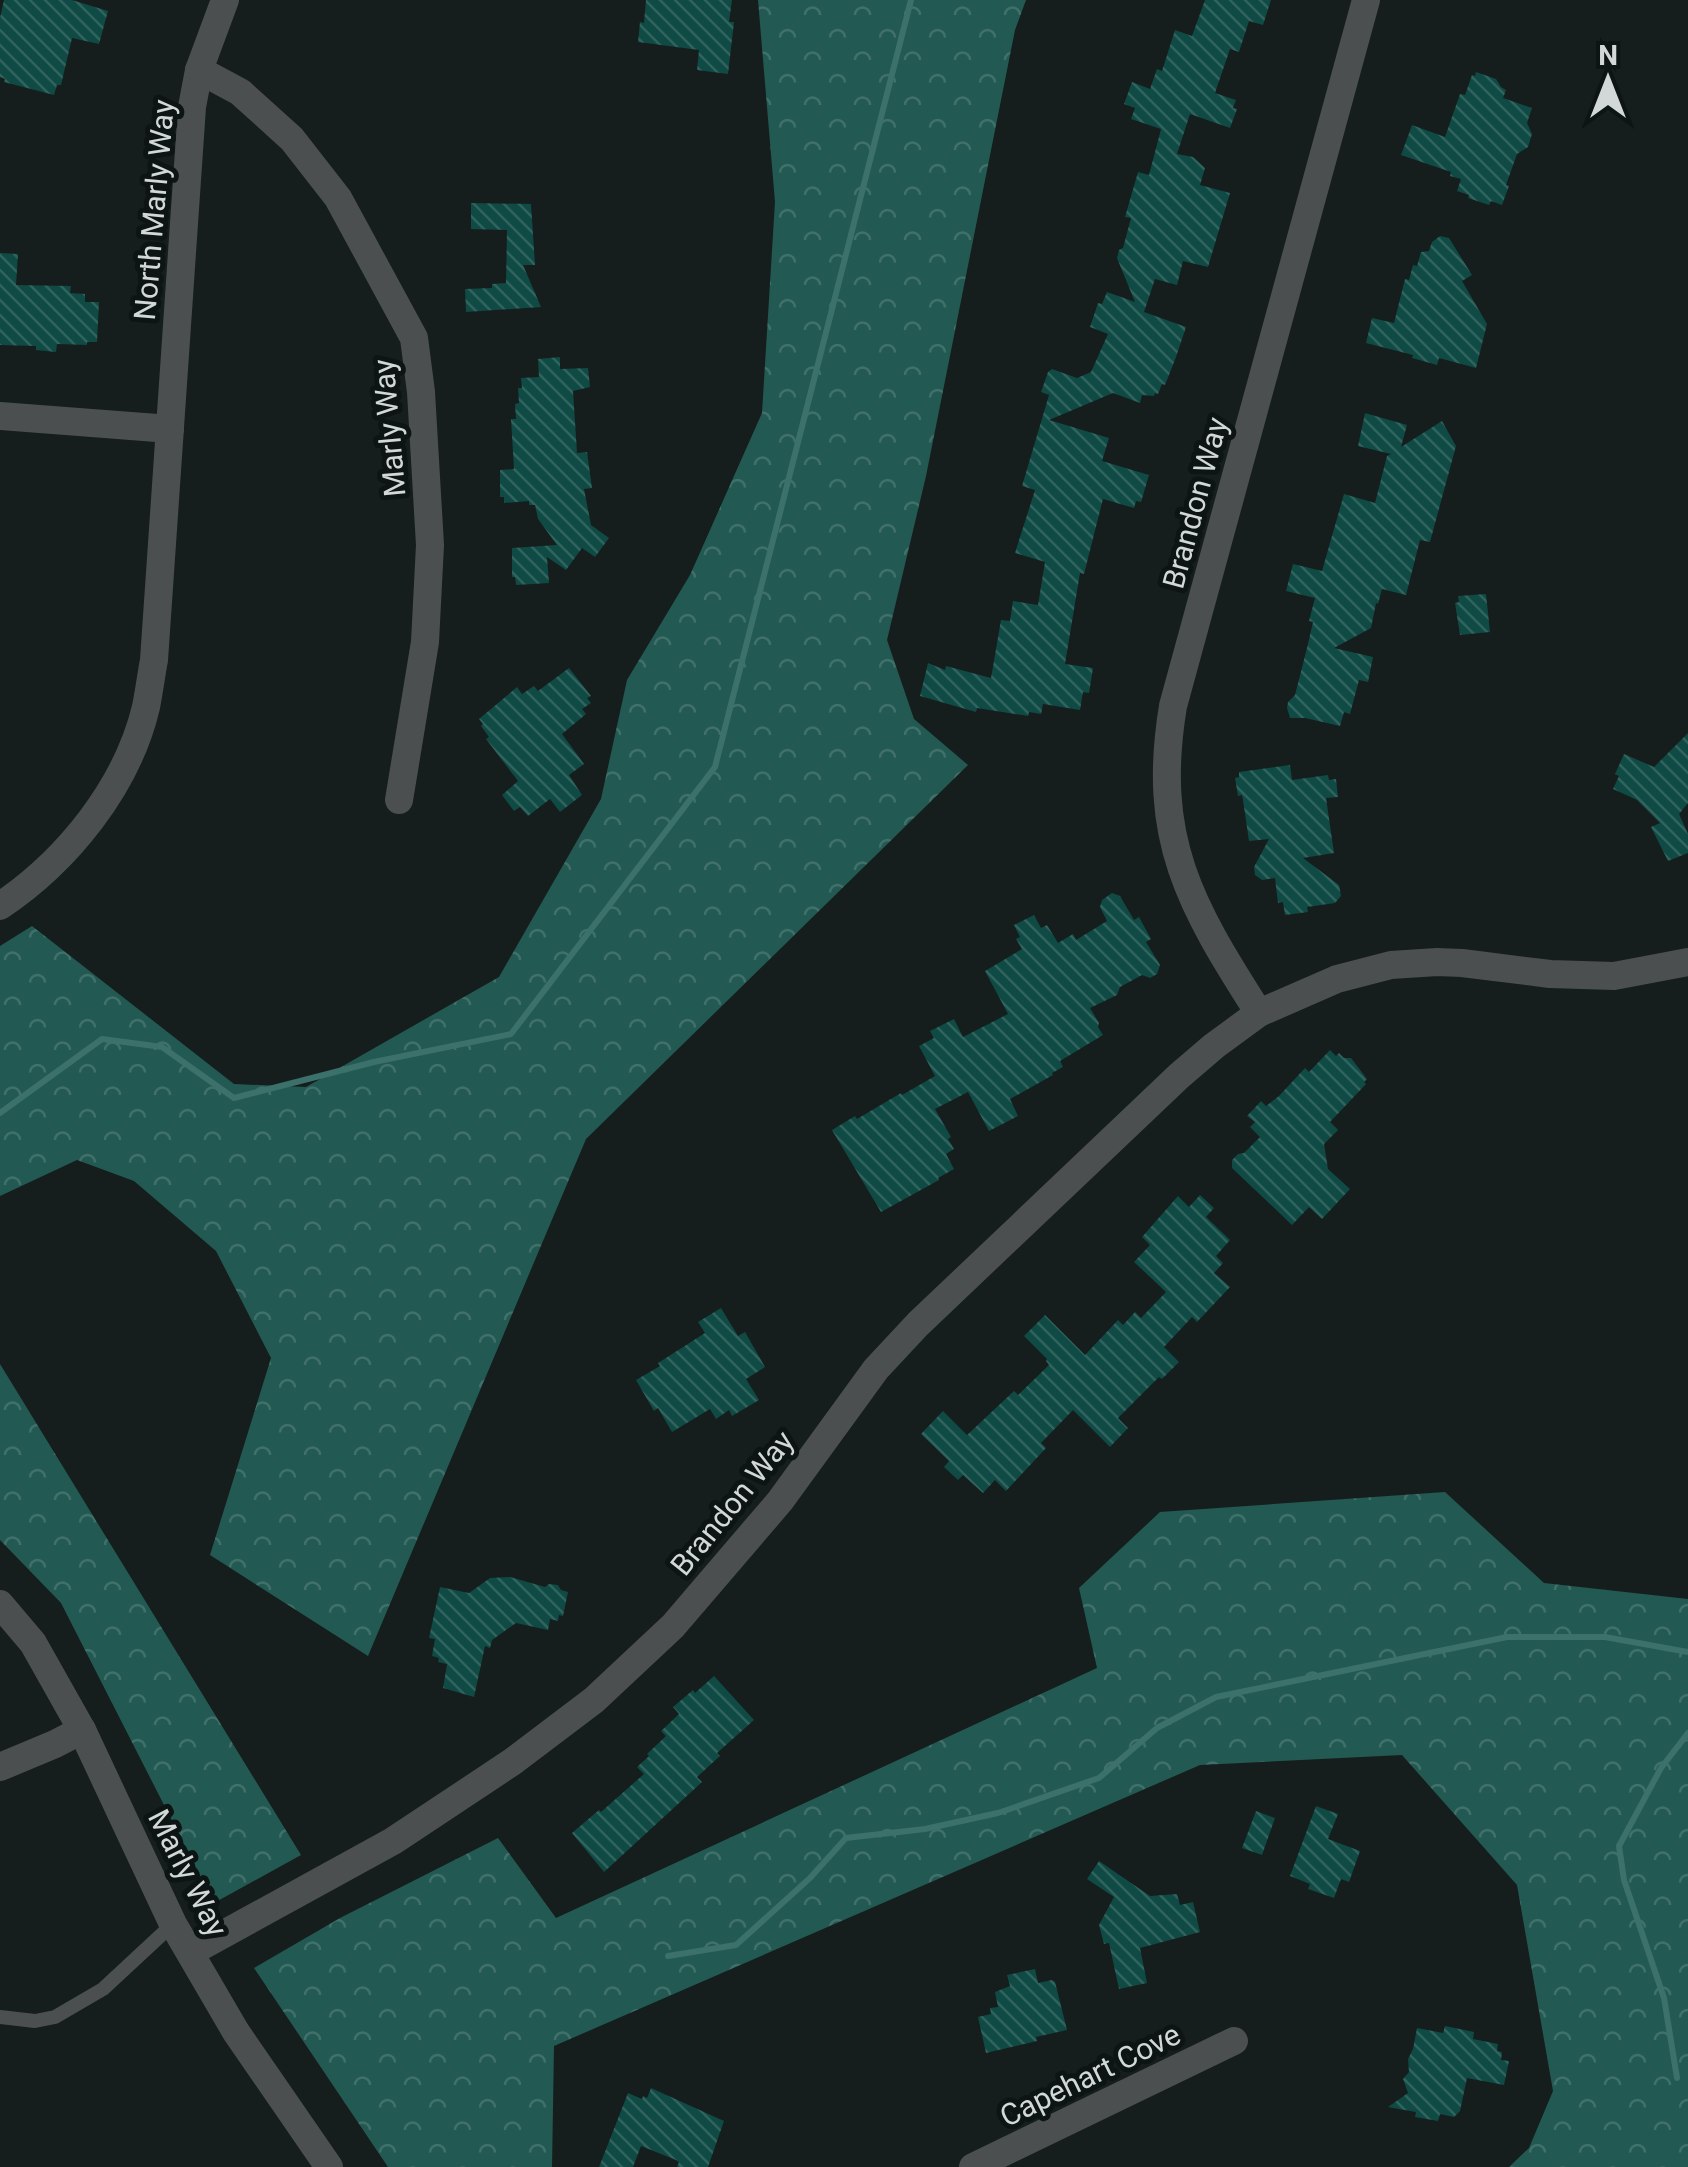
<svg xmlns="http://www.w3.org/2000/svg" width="1688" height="2167" viewBox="0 0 1688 2167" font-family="Roboto,sans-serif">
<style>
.forest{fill:url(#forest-crowns)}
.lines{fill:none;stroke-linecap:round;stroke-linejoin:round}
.stream{stroke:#3b716a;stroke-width:6}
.building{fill:url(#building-back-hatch)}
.service{stroke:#4b4f4f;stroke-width:14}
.minor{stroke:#4b4f4f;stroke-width:28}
.labels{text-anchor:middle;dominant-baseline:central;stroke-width:10;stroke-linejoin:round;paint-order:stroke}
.street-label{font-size:30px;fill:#d2d8d7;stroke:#0c1513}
</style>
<defs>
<pattern id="forest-crowns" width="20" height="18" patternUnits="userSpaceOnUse" patternTransform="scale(2.5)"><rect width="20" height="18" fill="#225953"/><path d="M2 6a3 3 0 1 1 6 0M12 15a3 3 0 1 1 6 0" fill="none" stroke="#41706b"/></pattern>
<pattern id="building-back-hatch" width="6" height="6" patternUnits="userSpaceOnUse" patternTransform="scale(2.5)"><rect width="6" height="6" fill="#0f4a44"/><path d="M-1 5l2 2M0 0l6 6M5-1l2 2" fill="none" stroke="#31635e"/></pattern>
</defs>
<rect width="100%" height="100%" fill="#151e1c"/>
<g class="forest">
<polygon points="758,0 1026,0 1015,30 926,476 887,640 914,719 968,765 586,1139 368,1656 210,1555 271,1358 216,1251 134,1181 77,1160 0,1196 0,946 32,926 234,1084 306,1087 499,977 601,799 627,680 690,575 762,413 775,202"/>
<polygon points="0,1364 301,1855 214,1903 61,1603 0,1540"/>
<polygon points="1445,1492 1544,1583 1688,1599 1688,2167 1509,2167 1529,2148 1553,2091 1517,1885 1402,1755 1200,1765 554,2046 552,2167 388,2167 254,1968 340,1918 498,1838 556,1918 1097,1668 1079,1588 1160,1512"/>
</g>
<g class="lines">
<g class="stream">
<polyline points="0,1113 102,1039 162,1047 234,1098 374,1062 511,1034 715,767 911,0"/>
<polyline points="668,1956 736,1945 810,1878 846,1838 925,1829 998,1813 1099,1778 1157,1728 1216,1697 1507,1637 1605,1637 1688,1652"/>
<polyline points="1677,2078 1664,1998 1624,1880 1619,1846 1661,1768 1688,1733"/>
</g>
</g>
<g class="building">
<polygon points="4,0 72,0 108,11 99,44 72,38 61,85 57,85 54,95 4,82 5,79 0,77 0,18"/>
<polygon points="646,0 732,0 729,22 734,22 728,74 697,70 699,50 638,42 640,22 644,23"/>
<polygon points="1205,0 1271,0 1263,25 1249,21 1239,52 1230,49 1215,93 1236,100 1233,108 1237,109 1230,128 1190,114 1177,154 1193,157 1205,168 1200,185 1230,193 1208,267 1183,261 1177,285 1155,279 1144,312 1186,327 1176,357 1165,385 1162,384 1158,394 1155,393 1154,396 1142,395 1140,403 1113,393 1049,420 1109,438 1102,461 1149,475 1141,502 1136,501 1134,508 1103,499 1084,574 1080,573 1065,664 1093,668 1089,693 1083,692 1080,710 1043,704 1041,714 1029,712 1028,716 977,708 976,712 920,696 928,663 945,670 946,666 991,678 1001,620 1010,621 1013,601 1038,605 1045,562 1015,553 1035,490 1022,486 1049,395 1041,392 1048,372 1052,369 1077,378 1091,372 1108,334 1090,327 1098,303 1102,304 1107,292 1135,302 1117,258 1119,250 1123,248 1131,218 1125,217 1138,172 1149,175 1161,129 1131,119 1135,108 1124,104 1132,82 1150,89 1157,69 1162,71 1175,30 1192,36"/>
<polygon points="1476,72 1496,79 1501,87 1506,90 1503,98 1532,108 1527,123 1532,134 1528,147 1517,154 1506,185 1509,186 1502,205 1491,201 1489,205 1468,198 1469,195 1457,191 1461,179 1450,176 1451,172 1401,155 1412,125 1445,137 1460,94 1465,95 1472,75 1475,76"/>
<polygon points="471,203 531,204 535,265 523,265 541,307 466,312 465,289 492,288 492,284 506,283 507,230 471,229"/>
<polygon points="1440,236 1449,238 1472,275 1462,281 1487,324 1476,368 1439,358 1437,365 1412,358 1413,355 1366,343 1372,318 1394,323 1405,279 1409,280 1413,265 1417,266 1421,252 1429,251 1432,242"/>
<polygon points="0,253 18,254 16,285 71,286 70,293 85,294 85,302 99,302 97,342 87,342 87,345 57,344 56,352 36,350 36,346 0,345"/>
<polygon points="560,357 560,369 588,368 590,387 573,391 577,453 587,452 592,488 584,489 591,525 609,538 595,557 582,548 566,570 547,557 549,583 516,585 515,577 512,577 512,548 557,545 538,519 535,505 529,505 529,501 504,503 504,497 500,497 500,470 514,469 511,419 516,419 515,404 519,403 518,388 522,388 521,378 539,377 538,359"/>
<polygon points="1365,413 1407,425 1401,447 1442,421 1456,446 1430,542 1420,540 1406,595 1382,589 1378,604 1376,603 1371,628 1334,648 1373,657 1368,682 1359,680 1350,714 1344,712 1340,726 1305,718 1290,718 1287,708 1288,702 1295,695 1307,648 1313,622 1309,621 1315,598 1286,591 1293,564 1322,571 1344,494 1375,503 1387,456 1391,454 1358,446"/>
<polygon points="1486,594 1490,632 1460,635 1455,603 1459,602 1458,596"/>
<polygon points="569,668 591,696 587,698 591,703 582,709 586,714 562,734 584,764 569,775 582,795 560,812 550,799 528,816 520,807 514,811 502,795 518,781 486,739 489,737 481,726 483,724 479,719 517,687 522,694 534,686 538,691"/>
<polygon points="1688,733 1688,803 1679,814 1688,834 1688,853 1668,861 1651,827 1660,823 1637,800 1613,789 1619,776 1615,774 1624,754 1654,767"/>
<polygon points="1290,765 1292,780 1328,775 1329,780 1336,779 1338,797 1326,798 1334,853 1303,858 1339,885 1341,896 1335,903 1307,907 1308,912 1285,915 1283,902 1278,903 1275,878 1262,880 1255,875 1254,867 1269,839 1249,841 1243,800 1242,795 1238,796 1235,778 1239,777 1239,772"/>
<polygon points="1112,893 1120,896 1134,920 1139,917 1151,939 1146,942 1160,965 1157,974 1150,978 1142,975 1120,987 1117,995 1090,1008 1099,1023 1098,1027 1103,1035 1060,1061 1063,1067 1052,1073 1053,1075 1010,1099 1018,1116 989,1131 968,1092 935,1109 951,1137 948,1139 954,1149 946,1154 954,1169 938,1178 939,1180 881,1212 832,1130 855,1116 857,1119 901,1093 902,1095 935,1076 919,1046 934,1038 930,1031 954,1019 963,1037 1008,1014 985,971 1022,949 1016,939 1020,937 1014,925 1034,915 1041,928 1047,925 1058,943 1073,934 1076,940 1107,921 1100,907 1102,900"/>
<polygon points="1330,1050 1336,1056 1339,1053 1344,1058 1351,1058 1367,1079 1364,1082 1366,1084 1330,1122 1338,1130 1324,1144 1328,1169 1350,1189 1322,1219 1309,1207 1292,1225 1232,1168 1232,1160 1238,1154 1244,1153 1260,1137 1250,1127 1255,1122 1247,1116 1261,1101 1266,1106 1279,1096 1305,1068 1309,1072"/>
<polygon points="1200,1195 1214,1208 1206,1217 1230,1240 1216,1256 1223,1263 1214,1273 1230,1287 1197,1322 1192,1317 1164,1347 1179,1362 1162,1379 1159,1377 1118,1418 1128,1428 1110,1447 1073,1410 1041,1443 1046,1448 1006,1491 995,1480 983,1493 963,1475 958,1480 944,1467 949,1461 921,1434 943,1411 967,1435 1014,1391 1018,1395 1049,1365 1046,1361 1047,1359 1024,1336 1045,1315 1085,1355 1118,1320 1123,1325 1135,1312 1141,1318 1166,1292 1134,1262 1150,1245 1142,1237 1178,1196 1189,1207"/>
<polygon points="721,1308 738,1336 745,1332 765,1367 746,1379 759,1400 732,1416 729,1410 716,1419 710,1409 672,1432 658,1408 654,1411 636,1380 660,1366 658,1363 705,1333 698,1322"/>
<polygon points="510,1577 545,1587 549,1584 558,1585 561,1590 568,1592 563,1616 559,1615 558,1621 550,1619 548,1630 516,1623 492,1640 490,1648 485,1646 474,1697 443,1688 447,1664 438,1662 439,1658 432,1656 435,1639 429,1638 440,1587 469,1593 490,1578"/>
<polygon points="714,1676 754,1720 717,1753 720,1756 697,1777 702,1782 604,1872 572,1833 599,1810 601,1812 644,1774 637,1767 649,1756 647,1754 666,1736 661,1731 679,1714 673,1707 693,1690 695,1693"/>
<polygon points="1316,1806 1338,1814 1328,1839 1360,1851 1349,1882 1341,1879 1334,1898 1308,1889 1310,1884 1290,1876"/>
<polygon points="1256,1811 1275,1818 1262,1855 1242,1848"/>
<polygon points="1099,1861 1150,1896 1177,1894 1180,1905 1193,1902 1200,1932 1140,1948 1147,1983 1119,1989 1109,1943 1104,1944 1099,1925 1114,1897 1087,1879"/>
<polygon points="1035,1969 1038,1983 1052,1980 1055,1982 1067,2030 1036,2037 1037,2041 986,2053 978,2017 991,2014 990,2008 998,2007 995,1992 1010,1986 1007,1975"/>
<polygon points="1445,2026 1474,2032 1473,2039 1498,2044 1497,2051 1502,2052 1501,2060 1509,2061 1504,2085 1467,2078 1460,2111 1454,2117 1440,2114 1438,2121 1415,2117 1416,2112 1388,2107 1408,2093 1403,2079 1409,2072 1408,2059 1413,2049 1417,2028 1443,2033"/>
<polygon points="651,2088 724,2121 708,2167 677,2167 679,2162 676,2160 641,2146 633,2167 599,2167 628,2093 642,2099 643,2096 647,2098"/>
</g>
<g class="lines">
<polyline class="service" points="0,2017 35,2021 55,2017 103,1989 173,1924"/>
<g class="minor">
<path d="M1366 0 1173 706C1151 839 1190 905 1259 1013L1337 979 1391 965 1437 962 1462 963 1550 974 1614 976 1688 962"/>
<polyline points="199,70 240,92 292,139 338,198 414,338 421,392 430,545 425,642 399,800"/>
<polyline points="0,416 170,429"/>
<path d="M0 906C67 861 127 787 146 707 149 692 151 676 154 660L192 107 199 70 225 0"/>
<polyline points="0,1604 33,1643 82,1730 173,1924 236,2032 329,2167"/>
<polyline points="0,1767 55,1744 82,1730"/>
<polyline points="191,1952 393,1841 512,1762 594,1700 673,1626 780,1501 876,1369 918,1324 1179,1076 1214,1046 1259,1013"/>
<polyline points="973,2167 1234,2041"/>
</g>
</g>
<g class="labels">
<g class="street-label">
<text transform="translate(154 210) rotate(-85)">North Marly Way</text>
<text transform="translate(389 428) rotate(-95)">Marly Way</text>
<text transform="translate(1195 503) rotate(-75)">Brandon Way</text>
<text transform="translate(732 1503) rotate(-51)">Brandon Way</text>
<text transform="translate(188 1873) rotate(63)">Marly Way</text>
<text transform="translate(1090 2075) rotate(-26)">Capehart Cove</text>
</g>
</g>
<g transform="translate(1608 80)" stroke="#0c1513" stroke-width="8" paint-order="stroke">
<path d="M0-8L18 38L0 25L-18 38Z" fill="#d2d8d7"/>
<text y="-15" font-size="28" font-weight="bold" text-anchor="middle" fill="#d2d8d7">N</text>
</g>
</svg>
